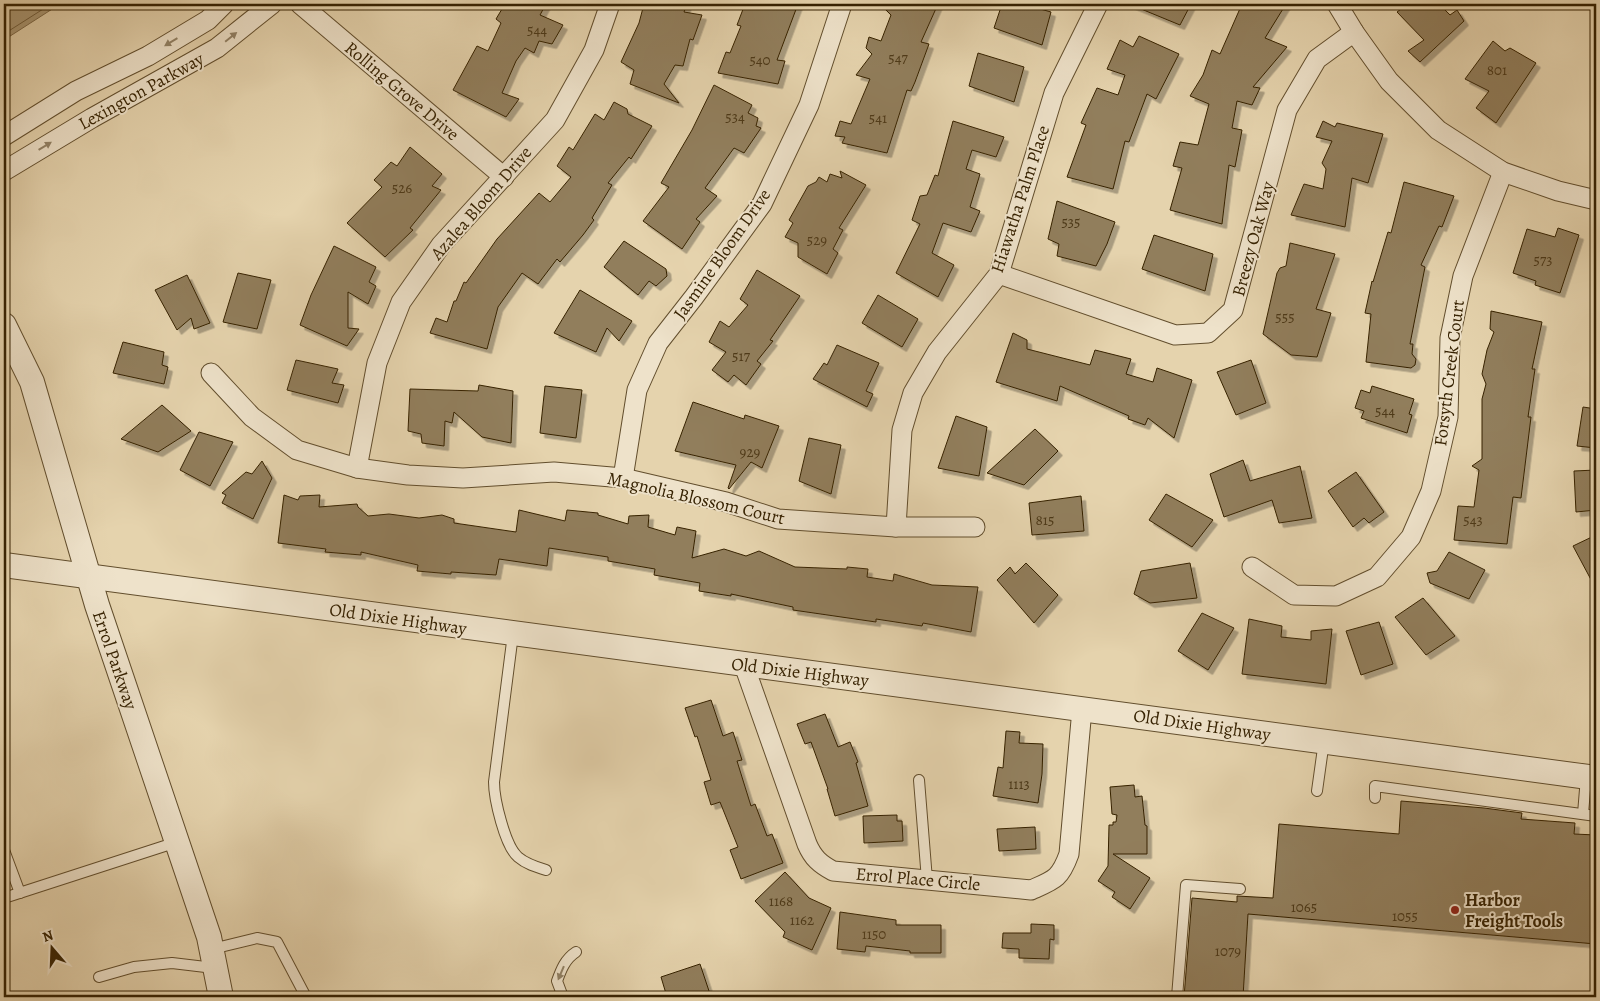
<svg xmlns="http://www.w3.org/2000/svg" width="1600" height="1001" viewBox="0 0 1600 1001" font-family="Alegreya,serif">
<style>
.water{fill:#aa9773;stroke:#7c6846}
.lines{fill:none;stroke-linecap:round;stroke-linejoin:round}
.shore{stroke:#705c3a;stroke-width:1}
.building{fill:#917e5b;stroke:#362202;filter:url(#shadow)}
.service-casing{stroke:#624e2d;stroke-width:12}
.minor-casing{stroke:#624e2d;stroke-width:21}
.tertiary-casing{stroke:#624e2d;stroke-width:26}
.service{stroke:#eee2ca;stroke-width:10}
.minor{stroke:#eee2ca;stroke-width:19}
.tertiary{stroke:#eee2ca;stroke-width:24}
.oneway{fill:#928266}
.poi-dot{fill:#8f2418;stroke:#eee2ca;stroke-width:2}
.labels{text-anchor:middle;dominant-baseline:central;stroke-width:4;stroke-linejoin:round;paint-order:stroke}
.number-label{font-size:15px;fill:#4d3918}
.street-label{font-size:18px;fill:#362202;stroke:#eee2ca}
.poi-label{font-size:18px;font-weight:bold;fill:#362202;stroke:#eee2ca;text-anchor:start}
</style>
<defs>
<filter id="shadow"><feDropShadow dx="4.5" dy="4.5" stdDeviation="0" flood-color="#0004"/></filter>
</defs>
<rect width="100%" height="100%" fill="#e5d3ad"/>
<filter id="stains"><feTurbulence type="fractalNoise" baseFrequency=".004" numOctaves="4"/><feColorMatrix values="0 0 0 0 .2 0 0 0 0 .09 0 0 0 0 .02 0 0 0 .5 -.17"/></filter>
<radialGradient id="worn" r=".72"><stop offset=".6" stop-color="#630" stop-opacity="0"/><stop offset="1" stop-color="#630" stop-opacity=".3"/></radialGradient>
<polygon class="water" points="4,4 60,4 4,40"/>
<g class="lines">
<polyline class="shore" points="4,34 51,4"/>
</g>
<g class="building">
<polygon points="505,4 546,4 540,15 563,25 552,44 539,41 534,53 525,48 516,61 502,93 519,99 506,117 453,90 477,46 488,51 501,23 496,19"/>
<polygon points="644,4 687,4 684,12 702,15 693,40 690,39 683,66 675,65 664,84 679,103 630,84 634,70 621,62 639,23"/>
<polygon points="745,4 798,4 777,60 785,61 778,84 718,73 726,52 730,53 741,26 737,25"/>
<polygon points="880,4 938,4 921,42 929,44 915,82 911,91 907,90 887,153 842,143 845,137 835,136 840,121 851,124 870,79 856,75 872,54 866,48 869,37 881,41 891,15"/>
<polygon points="1002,4 1023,4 1051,12 1042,45 994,28"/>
<polygon points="1129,4 1191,4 1180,25"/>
<polygon points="1242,4 1286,4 1265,38 1287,47 1253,87 1260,88 1252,105 1237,101 1232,128 1242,130 1235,167 1229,165 1222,224 1170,210 1182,168 1173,166 1180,142 1198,145 1209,104 1190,96 1203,75 1212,50 1220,54"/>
<polygon points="1408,4 1439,4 1450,15 1457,10 1464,21 1420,62 1408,51 1424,40 1397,12"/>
<polygon points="1139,36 1179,54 1156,99 1147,94 1129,142 1125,141 1113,189 1067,177 1086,125 1081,123 1097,88 1118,95 1125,75 1107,69 1120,40 1133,47"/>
<polygon points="1493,41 1505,51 1510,48 1536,63 1496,123 1476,108 1489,91 1465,79"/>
<polygon points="978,53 1024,67 1014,102 969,86"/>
<polygon points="714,85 752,105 748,113 758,118 756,126 761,128 744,153 734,148 705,188 717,196 696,219 700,222 682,249 643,221 669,187 661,183 692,130"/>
<polygon points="614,102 627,109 628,114 652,126 631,159 629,157 608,183 612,185 592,218 594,220 583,235 560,262 557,259 538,284 522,273 498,307 487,349 430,333 436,318 447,322 454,301 456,301 464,282 466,283 497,239 539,193 550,202 571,177 557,166 569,147 573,150 595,114 604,120"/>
<polygon points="953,121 1004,137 996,157 972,150 966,169 980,174 970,207 980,211 971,232 943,223 932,253 954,265 938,297 896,273 920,224 912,220 920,196 927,195 935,175 938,176"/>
<polygon points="1323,121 1335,127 1337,123 1383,134 1368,183 1352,178 1345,227 1291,215 1304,184 1323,189 1326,169 1322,163 1332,141 1316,137"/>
<polygon points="410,147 442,174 432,186 441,190 410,228 413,230 385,257 347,223 382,187 374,180 391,162 397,166"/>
<polygon points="840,171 866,185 839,228 843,230 833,249 838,253 827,274 798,257 798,243 785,237 793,223 789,220 808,186 816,182 819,177 827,182 830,174 842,178"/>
<polygon points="1404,182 1454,196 1442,227 1439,226 1421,265 1425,267 1410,344 1413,344 1412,354 1416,359 1415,365 1411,368 1366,362 1371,314 1365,313 1372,281 1373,282 1388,232 1391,233"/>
<polygon points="1057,201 1115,222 1107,244 1096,266 1057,256 1059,244 1048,239"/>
<polygon points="1558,228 1579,235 1560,293 1535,285 1536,281 1513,273 1527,229 1555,237"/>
<polygon points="1154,235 1213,254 1205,291 1142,269"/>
<polygon points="624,241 666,269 667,276 656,286 649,281 638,295 604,267"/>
<polygon points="1290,243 1335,254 1316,309 1331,313 1317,357 1291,355 1263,334 1277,273 1280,268 1286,266"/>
<polygon points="334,246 376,267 369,282 376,286 368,304 348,292 348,328 359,329 347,346 300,325 311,295"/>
<polygon points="757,270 800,296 770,340 773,341 757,361 761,364 746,385 734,375 728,382 712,370 726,352 709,342 720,321 729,327 748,305 740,299"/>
<polygon points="238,273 271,280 257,329 223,322"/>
<polygon points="187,275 210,323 194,329 191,318 177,330 155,290"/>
<polygon points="580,290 632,321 619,341 607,328 596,352 554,333"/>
<polygon points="878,295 918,319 902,347 862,323"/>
<polygon points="1491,311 1542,322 1532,369 1535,369 1528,417 1531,417 1521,498 1513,497 1507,544 1454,540 1458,506 1474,507 1479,470 1472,466 1482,459 1482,399 1486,384 1482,374 1487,350 1494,332 1490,329"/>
<polygon points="1013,333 1027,340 1027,349 1090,365 1095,350 1131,359 1126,374 1153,382 1157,368 1192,380 1174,438 1148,418 1145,425 1128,419 1129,416 1060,386 1057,401 996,382"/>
<polygon points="123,342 164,352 162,365 168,367 164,384 113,373"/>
<polygon points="837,345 879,363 866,391 873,394 867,407 813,379 824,363 827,365"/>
<polygon points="296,360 338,369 332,383 344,385 338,403 287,390"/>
<polygon points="1251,360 1266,403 1236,415 1217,372"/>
<polygon points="479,385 513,391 511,443 482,437 454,412 452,423 445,421 444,446 422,443 421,434 408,431 410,389 478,391"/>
<polygon points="545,386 582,390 576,438 540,433"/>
<polygon points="1372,386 1414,399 1409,414 1412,415 1407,433 1361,418 1364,411 1355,408 1361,390 1370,393"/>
<polygon points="693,402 744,419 745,415 779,426 762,468 751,462 729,489 728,488 736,465 675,451"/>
<polygon points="162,405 191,431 158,452 121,439"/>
<polygon points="1583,407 1596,409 1596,448 1577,446"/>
<polygon points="956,416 987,427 979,476 938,468"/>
<polygon points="1035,429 1058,451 1024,485 987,473"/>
<polygon points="199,432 233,442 210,486 180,470"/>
<polygon points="809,438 841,445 831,494 799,481"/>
<polygon points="1243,460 1250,481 1300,466 1312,518 1279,523 1272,500 1224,517 1210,474"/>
<polygon points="262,461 272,478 253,519 222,503 226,495 222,493 246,472 252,474"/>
<polygon points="1596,470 1596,510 1576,512 1574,471"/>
<polygon points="1356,472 1384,512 1369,523 1364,518 1353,527 1328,491"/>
<polygon points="1166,494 1213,520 1192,547 1149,520"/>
<polygon points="284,495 298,500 300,496 320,495 319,507 357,504 358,507 368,516 389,514 419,518 442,515 454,519 454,523 516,532 519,510 565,521 567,510 598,513 598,515 628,524 629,516 649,515 648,527 675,535 677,527 696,531 692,558 724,549 746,556 759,551 795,567 847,569 847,567 868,569 867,577 893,581 894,574 932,585 978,587 971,632 923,623 922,626 876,619 876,622 793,610 793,607 731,594 731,596 699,591 700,583 654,575 655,569 608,561 608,557 549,548 547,566 499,559 496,575 451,572 451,574 417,571 418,565 361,552 361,555 325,552 326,549 278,543"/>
<polygon points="1081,496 1084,531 1032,535 1029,503"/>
<polygon points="1596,535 1596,589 1573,546"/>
<polygon points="1449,552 1485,570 1469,599 1430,583 1427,573 1437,571"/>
<polygon points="1026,563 1058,595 1034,623 997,580 1010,567 1015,574"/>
<polygon points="1190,563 1197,598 1150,603 1134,594 1141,571"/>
<polygon points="1423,598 1455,636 1426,655 1395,617"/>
<polygon points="1202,613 1234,628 1208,670 1178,651"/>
<polygon points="1249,619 1282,626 1281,637 1311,640 1311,631 1332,629 1326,684 1242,674"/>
<polygon points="1379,622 1393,664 1361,675 1346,631"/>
<polygon points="711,700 723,736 733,732 742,760 737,761 751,806 755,804 767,836 772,834 783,863 741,879 730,850 738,847 720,802 711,805 704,782 711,780 697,736 695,737 685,708"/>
<polygon points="825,714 838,747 850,742 858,762 856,763 868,806 835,816 827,789 828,789 811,742 805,744 797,724"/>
<polygon points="1006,731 1020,732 1019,743 1043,744 1042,774 1038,803 993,796 998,767 1003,768"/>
<polygon points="1134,785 1135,797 1142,796 1145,825 1147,826 1147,854 1113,854 1150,878 1130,909 1112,897 1115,892 1098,881 1108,866 1109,825 1113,825 1113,822 1116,822 1117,815 1112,814 1110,787"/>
<polygon points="1401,801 1484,808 1522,813 1521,819 1575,823 1574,834 1596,835 1596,944 1248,914 1243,997 1184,997 1192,898 1237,902 1237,896 1273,898 1279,824 1399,834"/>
<polygon points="897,815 897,821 902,821 903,841 864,843 863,816"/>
<polygon points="1035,827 1036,849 999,851 997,829"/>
<polygon points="785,872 809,898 831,908 812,950 783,937 785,932 755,901"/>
<polygon points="840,912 896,920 896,925 941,925 941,953 910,953 910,951 866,946 865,952 837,949"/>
<polygon points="1031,924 1054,925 1054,940 1050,939 1049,959 1019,958 1019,949 1002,948 1003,933 1031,933"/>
<polygon points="700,964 711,997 667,997 661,977"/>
</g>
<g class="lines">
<defs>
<g id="service">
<path d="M513 634 494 782C494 799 505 846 518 857 526 864 536 867 546 870"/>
<polyline points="919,780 927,880"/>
<polyline points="1317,791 1324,741"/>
<polyline points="1375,798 1375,786 1596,816"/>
<polyline points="1583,814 1586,777"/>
<polyline points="4,850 20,893"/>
<polyline points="4,898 177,842"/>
<polyline points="212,949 257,938 277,942 306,997"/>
<polyline points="99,977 134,967 172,963 214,968"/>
<path d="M563 997 557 981C561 970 565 959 576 952"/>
<polyline points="1177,997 1186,885 1240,889"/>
</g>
<g id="minor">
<polyline points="300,4 504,177"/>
<polyline points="1337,4 1354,32 1389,81 1438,130 1503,172 1558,191 1596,200"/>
<polyline points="4,136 76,91 148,56 208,20 224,4"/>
<polyline points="4,171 92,118 217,48 272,4"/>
<polyline points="999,274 1175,335 1208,333 1233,310 1287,110 1317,59 1354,32"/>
<polyline points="211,373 252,417 297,450 357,468 408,475 463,478 554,472 623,478 726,502 778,519 896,527 975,527"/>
<polyline points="357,468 377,363 401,302 441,245 555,120 594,50 610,4"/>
<polyline points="623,478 637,390 658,343 694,297 762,204 809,105 842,4"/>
<polyline points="896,527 902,430 913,393 937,352 999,274 1054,93 1098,4"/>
<polyline points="1252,567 1294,595 1336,596 1377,577 1411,537 1431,491 1448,417 1450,338 1463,276 1503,172"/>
<path d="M744 665 807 844C813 858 820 864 833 871L1031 890C1054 880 1060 879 1069 854L1082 709"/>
</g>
<g id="tertiary">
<polyline points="4,325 32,382 97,605 209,937 221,997"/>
<polyline points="4,565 1596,778"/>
</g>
</defs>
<use href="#service" class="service-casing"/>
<use href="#minor" class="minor-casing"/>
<use href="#tertiary" class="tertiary-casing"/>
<use href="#service" class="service"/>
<use href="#minor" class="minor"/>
<use href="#tertiary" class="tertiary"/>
</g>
<defs><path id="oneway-solid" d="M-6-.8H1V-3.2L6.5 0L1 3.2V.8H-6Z" transform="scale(1.25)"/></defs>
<g class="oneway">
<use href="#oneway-solid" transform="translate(231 37) rotate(-39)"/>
<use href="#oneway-solid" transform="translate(171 42) rotate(149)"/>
<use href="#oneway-solid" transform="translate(45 146) rotate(-31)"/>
<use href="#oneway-solid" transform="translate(561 973) rotate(113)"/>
</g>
<circle class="poi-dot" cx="1455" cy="910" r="5"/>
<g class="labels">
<g class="number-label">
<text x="537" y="30">544</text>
<text x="898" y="58">547</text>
<text x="760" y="60">540</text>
<text x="1497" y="70">801</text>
<text x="735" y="117">534</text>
<text x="878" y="118">541</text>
<text x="402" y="188">526</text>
<text x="1071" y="222">535</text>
<text x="817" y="240">529</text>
<text x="1543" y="260">573</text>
<text x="1285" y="317">555</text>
<text x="741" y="356">517</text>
<text x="1385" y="411">544</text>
<text x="750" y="452">929</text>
<text x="1045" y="520">815</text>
<text x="1473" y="520">543</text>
<text x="1019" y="784">1113</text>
<text x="781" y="901">1168</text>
<text x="1304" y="907">1065</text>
<text x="1405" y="916">1055</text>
<text x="802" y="920">1162</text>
<text x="874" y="934">1150</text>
<text x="1228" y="951">1079</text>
</g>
<g class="street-label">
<text transform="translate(141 91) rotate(-29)">Lexington Parkway</text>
<text transform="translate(402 91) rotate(40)">Rolling Grove Drive</text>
<text transform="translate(1020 199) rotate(-72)">Hiawatha Palm Place</text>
<text transform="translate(481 203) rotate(-49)">Azalea Bloom Drive</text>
<text transform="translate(1253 239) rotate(-75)">Breezy Oak Way</text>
<text transform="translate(722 254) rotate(-55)">Jasmine Bloom Drive</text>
<text transform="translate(1449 373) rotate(-83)">Forsyth Creek Court</text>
<text transform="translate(696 498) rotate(13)">Magnolia Blossom Court</text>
<text transform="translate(398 619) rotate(8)">Old Dixie Highway</text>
<text transform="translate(115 660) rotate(71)">Errol Parkway</text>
<text transform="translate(800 672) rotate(7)">Old Dixie Highway</text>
<text transform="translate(1202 725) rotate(8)">Old Dixie Highway</text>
<text transform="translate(918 879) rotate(5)">Errol Place Circle</text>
</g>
<g class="poi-label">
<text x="1465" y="900">Harbor<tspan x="1465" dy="21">Freight Tools</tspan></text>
</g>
</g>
<rect width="1600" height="1001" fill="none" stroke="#e5d3ad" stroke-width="20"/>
<rect x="5" y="5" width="1590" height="991" fill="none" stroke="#362202" stroke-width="2.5"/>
<rect x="10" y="10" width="1580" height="981" fill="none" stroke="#362202"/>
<g transform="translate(52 948) rotate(341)" stroke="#eee2ca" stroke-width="4" paint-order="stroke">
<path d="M0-4L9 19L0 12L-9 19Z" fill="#362202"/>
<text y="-8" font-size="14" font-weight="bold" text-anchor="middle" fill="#362202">N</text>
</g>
<rect width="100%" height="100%" filter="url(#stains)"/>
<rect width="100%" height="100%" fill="url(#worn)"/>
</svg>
